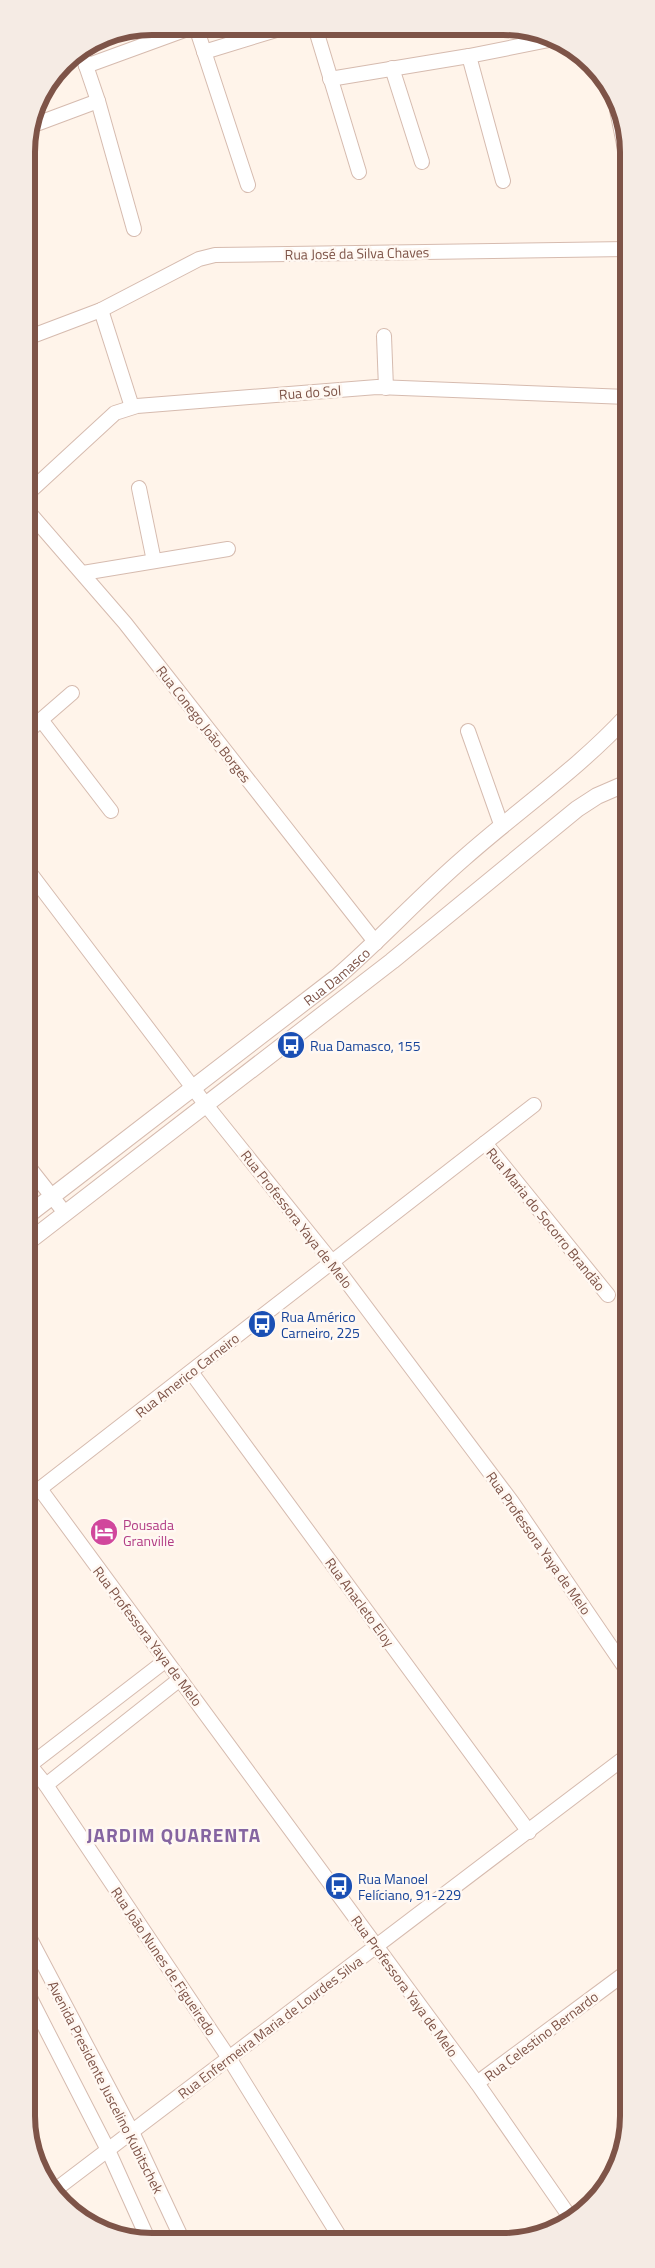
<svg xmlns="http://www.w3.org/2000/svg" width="655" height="2268" viewBox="0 0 655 2268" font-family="'Titillium Web',sans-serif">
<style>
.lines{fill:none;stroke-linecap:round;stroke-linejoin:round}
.minor-casing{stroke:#d6bbaf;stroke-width:16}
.tertiary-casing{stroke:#d6bbaf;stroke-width:18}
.minor{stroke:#fff;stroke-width:14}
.tertiary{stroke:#fff;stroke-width:16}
.labels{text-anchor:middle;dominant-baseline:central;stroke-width:5;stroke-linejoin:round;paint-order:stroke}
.street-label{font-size:14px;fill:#7e5448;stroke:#fff8f2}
.transit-label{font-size:14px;fill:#164399;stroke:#fff8f2;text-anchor:start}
.hotel-label{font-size:14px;fill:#b23c85;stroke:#fff8f2;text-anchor:start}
.district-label{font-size:19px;font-weight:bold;letter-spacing:1px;fill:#8565a1;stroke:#fff8f2}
.rim{fill:none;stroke:#7e5448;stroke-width:6}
</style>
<rect width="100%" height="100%" fill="#fff4ea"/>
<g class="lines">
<defs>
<g id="minor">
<polyline points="196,27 248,185"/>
<polyline points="315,27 359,172"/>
<polyline points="81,51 98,101 134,229"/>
<polyline points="204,52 286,27"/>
<polyline points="469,56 503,181"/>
<polyline points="86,66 193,27"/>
<polyline points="392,68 422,162"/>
<polyline points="330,79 469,56 549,40"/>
<polyline points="617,110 626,154"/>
<polyline points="31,126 98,101"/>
<polyline points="27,271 28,276"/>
<polyline points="101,310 132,407"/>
<polyline points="384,336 386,388"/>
<polyline points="27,338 101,310 199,259 215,255 627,249"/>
<polyline points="139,488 154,561"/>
<polyline points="27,494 115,413 137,406 377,387 627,397"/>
<polyline points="27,510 125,623 376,943"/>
<polyline points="83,573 228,549"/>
<polyline points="42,721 111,811"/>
<polyline points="468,731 502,827"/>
<polyline points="27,732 72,693"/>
<polyline points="27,869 206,1105 332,1262 512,1502 628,1672"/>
<polyline points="485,1143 608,1295"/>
<polyline points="28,1166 65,1213"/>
<polyline points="191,1372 529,1832"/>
<polyline points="40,1489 477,2083 572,2220"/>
<polyline points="28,1498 534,1105"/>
<polyline points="28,1763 46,1785 229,2058 341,2239"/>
<polyline points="30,1765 165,1661"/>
<polyline points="46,1785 180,1679"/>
<polyline points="28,1935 132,2132 182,2239"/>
<polyline points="28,1994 108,2150 148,2239"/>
<polyline points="477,2083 628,1971"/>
<polyline points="55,2190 628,1755"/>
</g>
<g id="tertiary">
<path id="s1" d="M28 1215 337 977C381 939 420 896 464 858 518 810 578 769 627 716"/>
<polyline points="28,1242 392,961 577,809 597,796 627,783"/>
</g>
</defs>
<use href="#minor" class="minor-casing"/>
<use href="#tertiary" class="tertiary-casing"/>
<use href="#minor" class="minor"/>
<use href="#tertiary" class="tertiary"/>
</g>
<defs>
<symbol id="bus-disc" viewBox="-11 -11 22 22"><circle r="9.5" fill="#1a4fb4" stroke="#fff8f2"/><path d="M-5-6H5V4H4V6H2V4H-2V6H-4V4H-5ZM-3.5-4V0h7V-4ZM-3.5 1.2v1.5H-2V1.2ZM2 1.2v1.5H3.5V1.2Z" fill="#fff"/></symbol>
<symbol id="hotel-disc" viewBox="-11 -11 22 22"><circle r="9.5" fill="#d1479c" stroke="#fff8f2"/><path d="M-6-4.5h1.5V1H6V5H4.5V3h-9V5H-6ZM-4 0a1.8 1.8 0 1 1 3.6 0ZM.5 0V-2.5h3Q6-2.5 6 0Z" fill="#fff"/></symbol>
</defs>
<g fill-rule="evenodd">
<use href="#bus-disc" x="275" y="1029" width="32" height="32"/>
<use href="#bus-disc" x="246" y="1308" width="32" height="32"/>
<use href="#hotel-disc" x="88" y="1516" width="32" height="32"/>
<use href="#bus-disc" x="323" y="1870" width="32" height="32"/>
</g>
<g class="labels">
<g class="street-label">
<text transform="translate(357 253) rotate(-1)">Rua José da Silva Chaves</text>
<text transform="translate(310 392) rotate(-4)">Rua do Sol</text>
<text transform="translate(204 724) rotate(52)">Rua Conego João Borges</text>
<text stroke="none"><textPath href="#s1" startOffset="390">Rua Damasco</textPath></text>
<text transform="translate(297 1219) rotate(52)">Rua Professora Yaya de Melo</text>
<text transform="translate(546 1219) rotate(51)">Rua Maria do Socorro Brandão</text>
<text transform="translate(187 1375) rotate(-38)">Rua Americo Carneiro</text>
<text transform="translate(539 1543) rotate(55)">Rua Professora Yaya de Melo</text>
<text transform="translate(360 1602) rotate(54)">Rua Anacleto Eloy</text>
<text transform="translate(148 1636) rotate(53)">Rua Professora Yaya de Melo</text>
<text transform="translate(164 1961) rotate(56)">Rua João Nunes de Figueiredo</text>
<text transform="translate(405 1986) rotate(54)">Rua Professora Yaya de Melo</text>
<text transform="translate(270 2027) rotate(-37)">Rua Enfermeira Maria de Lourdes Silva</text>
<text transform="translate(541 2036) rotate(-37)">Rua Celestino Bernardo</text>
<text transform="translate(106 2087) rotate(63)">Avenida Presidente Juscelino Kubitschek</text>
</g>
<g class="transit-label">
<text x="310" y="1045">Rua Damasco, 155</text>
<text x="281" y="1316">Rua Américo<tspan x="281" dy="16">Carneiro, 225</tspan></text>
<text x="358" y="1878">Rua Manoel<tspan x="358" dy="16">Felíciano, 91-229</tspan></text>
</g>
<g class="hotel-label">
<text x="123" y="1524">Pousada<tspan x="123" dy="16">Granville</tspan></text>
</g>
<g class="district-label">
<text x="174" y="1834">JARDIM QUARENTA</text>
</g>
</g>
<path d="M0 0H655V2268H0ZM152 35H503A117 117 0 0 1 620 152V2116A117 117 0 0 1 503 2233H152A117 117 0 0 1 35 2116V152A117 117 0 0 1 152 35Z" fill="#f5ebe4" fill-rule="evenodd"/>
<path class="rim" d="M152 35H503A117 117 0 0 1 620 152V2116A117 117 0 0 1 503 2233H152A117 117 0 0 1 35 2116V152A117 117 0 0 1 152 35Z"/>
</svg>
